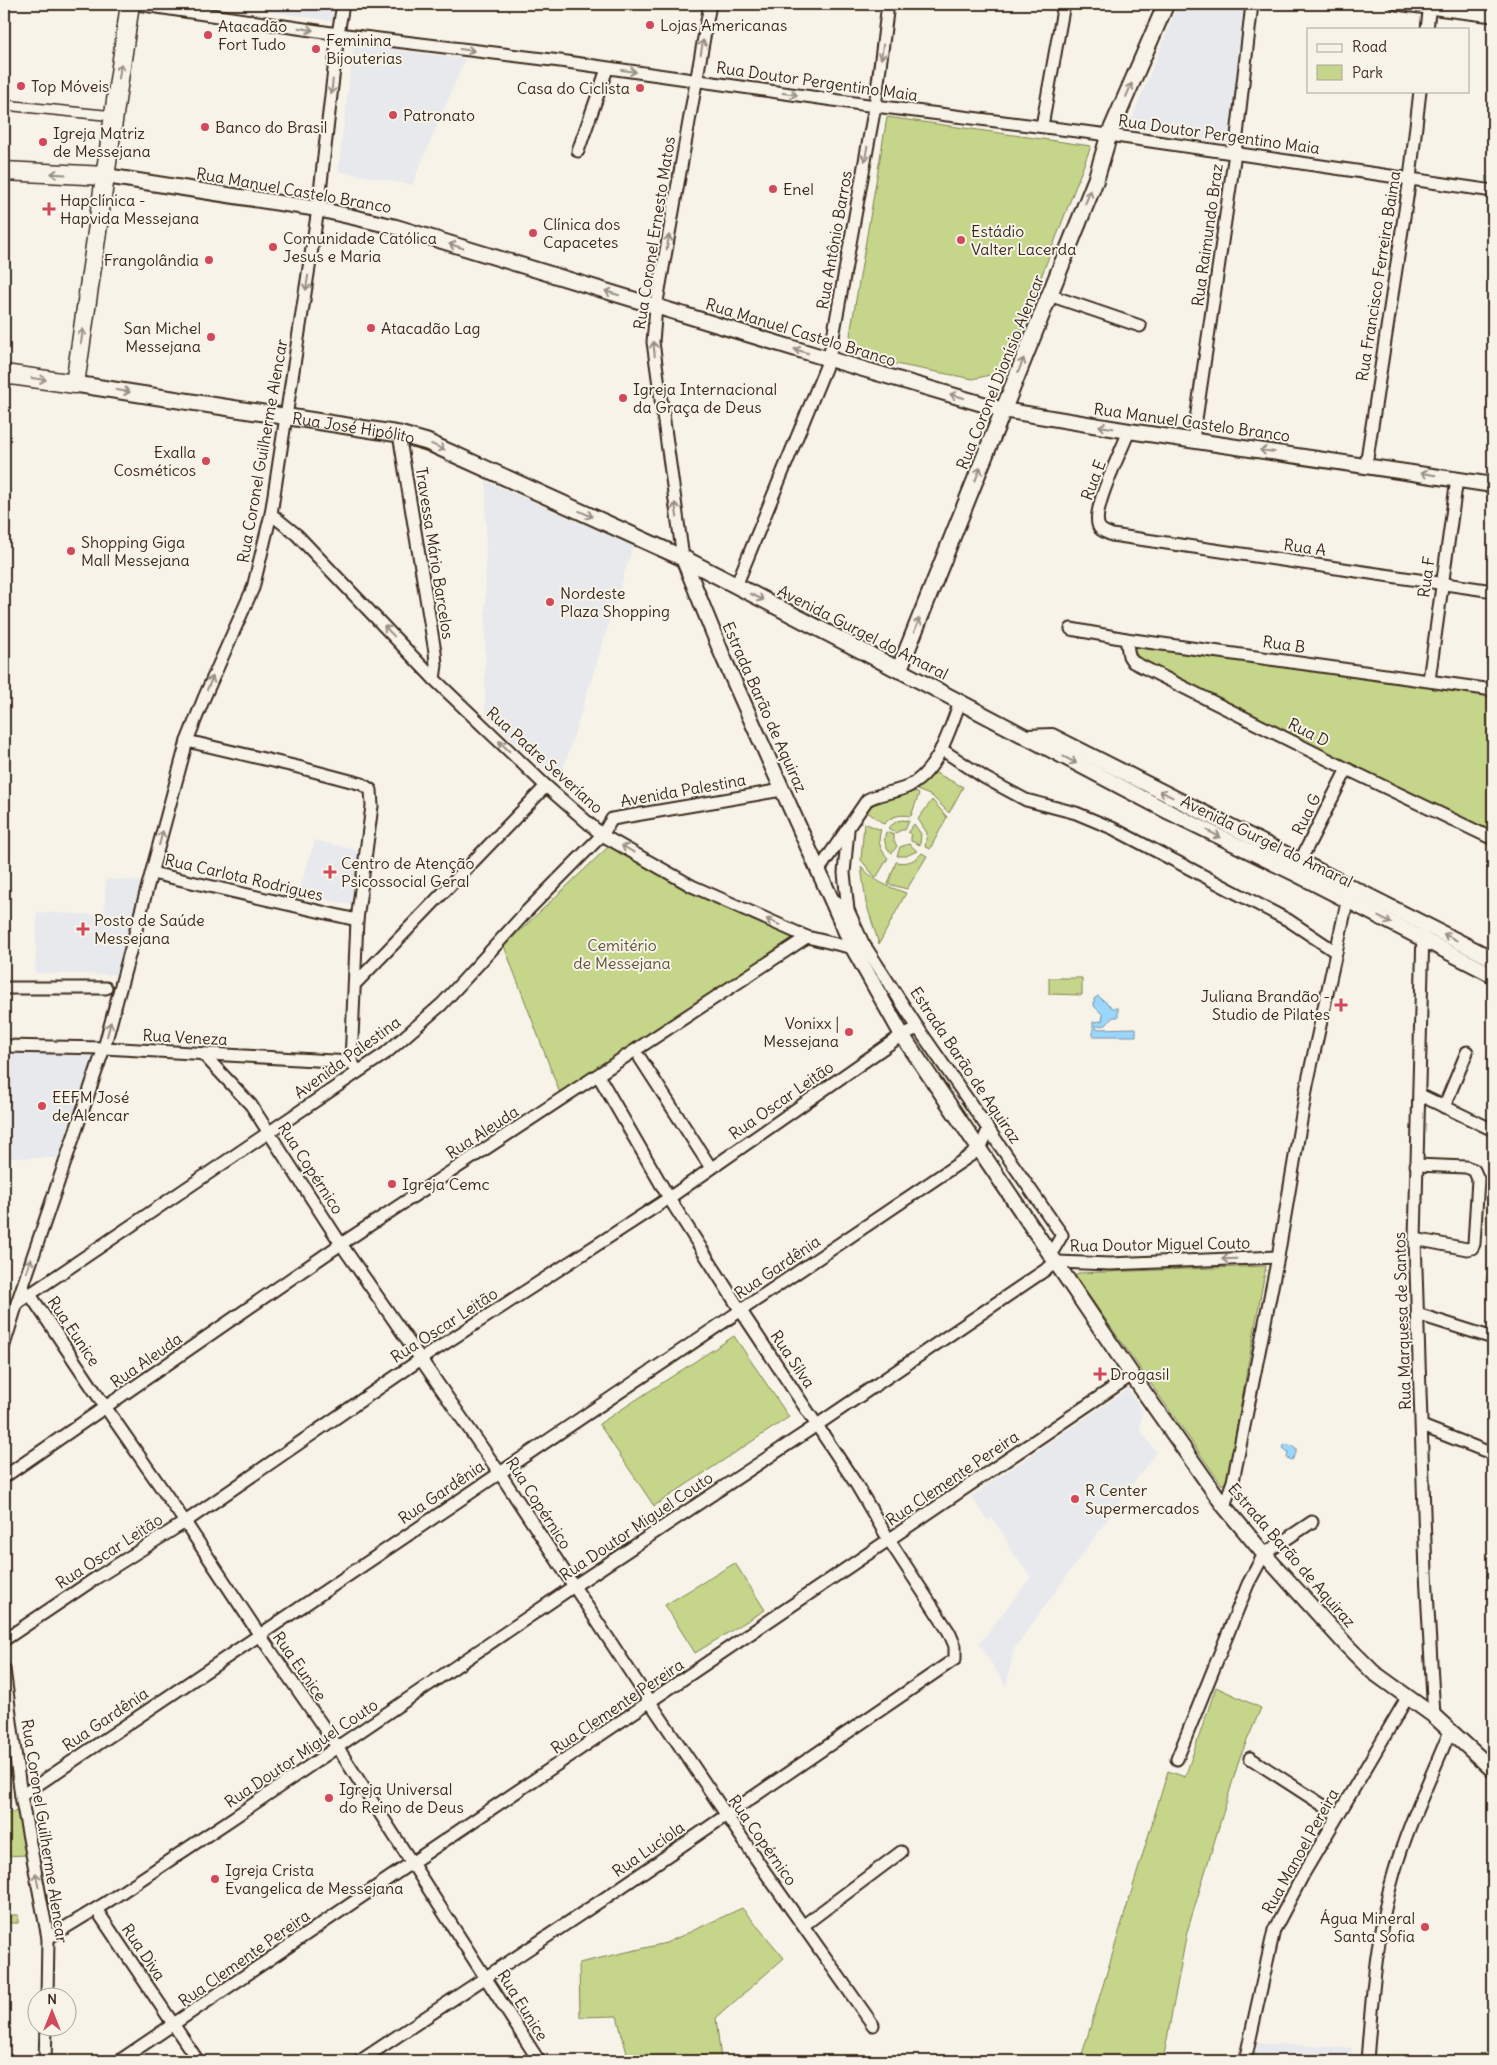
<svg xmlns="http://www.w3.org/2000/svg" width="1497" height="2065" viewBox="0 0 1497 2065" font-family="Delius,sans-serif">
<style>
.built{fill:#e8e9ed}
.green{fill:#c5d589;stroke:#808054}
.water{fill:#9bd7fc;stroke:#7592a3}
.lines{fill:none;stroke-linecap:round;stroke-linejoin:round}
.pedestrian-casing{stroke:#3b2a1e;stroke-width:12}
.minor-casing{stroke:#3b2a1e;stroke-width:15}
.tertiary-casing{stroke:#3b2a1e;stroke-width:18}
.secondary-casing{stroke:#3b2a1e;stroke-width:19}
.primary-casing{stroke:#3b2a1e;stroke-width:21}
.pedestrian{stroke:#f7f3e8;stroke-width:9}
.minor{stroke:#f7f3e8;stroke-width:11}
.tertiary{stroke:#f7f3e8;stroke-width:14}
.secondary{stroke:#f7f3e8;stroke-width:15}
.primary{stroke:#f7f3e8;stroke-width:18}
.oneway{stroke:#998e83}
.poi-dot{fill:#d1495b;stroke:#f7f3e8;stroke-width:2}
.labels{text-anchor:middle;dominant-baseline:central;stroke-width:4;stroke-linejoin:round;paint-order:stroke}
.poi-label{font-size:16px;fill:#3b2a1e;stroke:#f7f3e8;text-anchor:start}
.street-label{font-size:16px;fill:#3b2a1e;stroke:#f7f3e8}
.park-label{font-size:16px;fill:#5e5539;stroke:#f7f3e8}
</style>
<rect width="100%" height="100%" fill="#f7f3e8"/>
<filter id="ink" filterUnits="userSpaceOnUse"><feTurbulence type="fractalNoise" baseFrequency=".02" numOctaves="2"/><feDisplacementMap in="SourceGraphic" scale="10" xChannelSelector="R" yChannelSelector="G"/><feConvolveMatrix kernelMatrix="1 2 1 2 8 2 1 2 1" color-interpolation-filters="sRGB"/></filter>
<g filter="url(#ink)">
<g class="built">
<polygon points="268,4 334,4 332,21 267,11"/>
<polygon points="1178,4 1249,4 1231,138 1218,142 1129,126"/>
<polygon points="354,44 465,59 412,185 338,171"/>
<polygon points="486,481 633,546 559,783 485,714"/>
<polygon points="315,840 359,851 351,905 298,894"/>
<polygon points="106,879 144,881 126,939 120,975 35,973 37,912 104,915"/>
<polygon points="4,1053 98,1054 62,1158 4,1158"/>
<polygon points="1128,1389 1142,1410 1140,1429 1156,1452 1014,1649 1006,1686 979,1644 1031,1577 1009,1548 1007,1540 992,1518 988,1521 971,1496"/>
<polygon points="1255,2043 1352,2048 1352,2061 1251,2061"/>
</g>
<g class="green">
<polygon points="887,117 1091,146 1013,351 998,373 973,379 864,358 850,335"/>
<polygon points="1127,640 1493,692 1493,839 1134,661"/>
<polygon points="934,772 963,787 949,813 932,796 917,790"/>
<path d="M914 791 919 794 911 816C899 814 892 816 884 824L866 811C873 800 902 799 914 791Z"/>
<polygon points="932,800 947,817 930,849 925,847 927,833 918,819"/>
<polygon points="903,820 909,821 905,830 901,830 896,833 888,828 897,821"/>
<path d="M864 823 881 830C877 841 880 850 888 858L876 878 861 860Z"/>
<polygon points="914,824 921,834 920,845 911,841 911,835 908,832"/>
<path d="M886 832 894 835V841L897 846 892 853C885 848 883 840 886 832Z"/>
<polygon points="909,844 917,851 906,856 897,856 900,847"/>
<polygon points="609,846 688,892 806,940 561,1096 504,946"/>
<path d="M922 853 927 856 907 889 888 884 896 862C907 864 915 861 922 853Z"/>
<path d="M861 866C874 882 887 886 906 893L879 944 866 903Z"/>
<polygon points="1049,978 1082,978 1082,995 1049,994"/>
<polygon points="1493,1251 1493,1282 1486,1280"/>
<polygon points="1266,1266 1227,1481 1222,1485 1075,1276 1078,1273"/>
<polygon points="734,1336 789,1417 654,1506 599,1424"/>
<polygon points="735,1563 765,1610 695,1653 665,1605"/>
<polygon points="1216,1687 1261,1708 1240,1757 1187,1932 1163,2061 1080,2061 1168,1771 1185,1777"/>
<polygon points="20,1811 29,1855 4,1856 4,1813"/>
<polygon points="742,1908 784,1958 716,2018 721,2059 724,2061 629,2061 617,2016 580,2017 579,1963 666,1943"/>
<rect x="4" y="1915" width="14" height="8"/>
<polygon points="883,2057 887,2061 827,2061"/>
</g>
<g class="water">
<polygon points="1098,996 1113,1008 1118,1008 1118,1017 1113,1017 1106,1025 1096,1026 1096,1029 1136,1028 1136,1036 1093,1036 1093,1022 1102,1021 1103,1015 1094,1006 1094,999"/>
<polygon points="1285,1444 1293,1446 1296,1448 1296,1453 1292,1460 1287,1458 1288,1452 1283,1448"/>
</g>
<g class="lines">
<defs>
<polyline id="pedestrian" points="4,105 114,116"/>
<g id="minor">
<polyline points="137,4 338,34 560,61 875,106 1109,135 1493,191"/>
<polyline points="1396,4 1493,16"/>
<polyline points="1427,29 1430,4"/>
<polyline points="1042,126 1064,4"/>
<polyline points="578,151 607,69"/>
<polyline points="1049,295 1140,326"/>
<path d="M1129 431C1122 450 1093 506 1098 524 1099 531 1106 532 1112 535L1493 591"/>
<polyline points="399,434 435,652 436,665 434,679"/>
<polyline points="1193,440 1235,153 1252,4"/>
<polyline points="1366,465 1410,178 1420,91"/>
<polyline points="271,514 297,535 434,679 546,786 602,835 692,886 807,937 853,948"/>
<polyline points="683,558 653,342 656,307 710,4"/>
<polyline points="736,586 829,359 875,106 888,4"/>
<polyline points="1071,629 1126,639 1493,690"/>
<polyline points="1126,639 1129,656 1133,662 1347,769 1493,839"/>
<polyline points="1429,680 1457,479"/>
<polyline points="187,741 298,767 362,784 371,790 372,806 357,920 351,1062"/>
<polyline points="941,749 985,778 1026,800 1076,813 1112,828 1288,920 1336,952"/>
<polyline points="848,830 844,873 848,910"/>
<polyline points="1296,869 1347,769"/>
<path d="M819 870 867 800C879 793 894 793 907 787 938 772 949 731 960 702"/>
<polyline points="152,873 357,920"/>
<polyline points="830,897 848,910 863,943 918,1028 1062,1235 1051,1254"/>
<polyline points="1423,931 1415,1239 1426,1573 1434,1716"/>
<polyline points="355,984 546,786"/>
<polyline points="4,988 106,988"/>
<polyline points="4,1046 104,1048 351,1062 355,1067"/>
<polyline points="203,1054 251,1105 341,1244 499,1472 650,1702 765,1872 873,2025"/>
<polyline points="640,1058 711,1168"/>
<polyline points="1420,1095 1493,1130"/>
<polyline points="1444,1107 1467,1052"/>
<polyline points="1415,1239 1467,1249 1472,1248 1474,1244 1478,1179 1474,1170 1466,1167 1416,1165"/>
<polyline points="29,1293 106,1408 185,1522 259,1634 338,1748 539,2061"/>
<polyline points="17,1303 386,1053 442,1004 527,911 602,835 612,819 782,790"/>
<polyline points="1417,1314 1493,1338"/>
<polyline points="4,1345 17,1303 104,1048 187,741 204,698 253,588 271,514 318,209 338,34 343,4"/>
<polyline points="1422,1426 1493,1454"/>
<polyline points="4,1477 341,1244 807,937"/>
<polyline points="1224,1506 1233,1481 1256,1367 1278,1257 1307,1085 1349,893"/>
<polyline points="4,1640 96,1578 185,1522 421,1359 669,1198 902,1035 918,1028"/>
<polyline points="4,1669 21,1796 48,1938 47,1998"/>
<polyline points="1250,1758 1338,1815"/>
<polyline points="1177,1759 1248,1584 1264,1554 1312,1522"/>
<polyline points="21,1796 980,1149 988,1130"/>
<polyline points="96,1909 198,2061"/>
<polyline points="804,1925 901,1852"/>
<polyline points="48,1938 104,1904 230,1820 574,1586 817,1425 1057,1262 1110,1264 1278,1257"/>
<polyline points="45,2061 46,2028"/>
<polyline points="119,2061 1132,1375"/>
<polyline points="360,2061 611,1894 955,1659 955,1646 949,1632 889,1540 856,1484 741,1311 669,1198 598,1075"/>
<polyline points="1245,2061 1274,1930 1304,1873 1407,1698"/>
<path d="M1367 2061C1372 1998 1376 1934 1394 1873 1408 1824 1431 1778 1450 1731"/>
</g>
<g id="tertiary">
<polyline points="106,176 318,209 396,227 829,359 1003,410 1129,431 1493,485"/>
<polyline points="683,558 724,659 853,948 902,1035 1132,1375 1224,1506 1264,1554 1348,1647 1373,1672 1434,1716 1493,1770"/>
<polyline points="899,670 1169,812 1294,873 1493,975"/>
<polyline points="1027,737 1052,736 1493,959"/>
</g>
<g id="secondary">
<path id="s1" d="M75 384 399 434 427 442 683 558 899 670 1096 179 1109 135 1166 4"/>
</g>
<g id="primary">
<polyline points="4,171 106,176"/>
<polyline points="4,374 75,384 130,4"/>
</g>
</defs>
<use href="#pedestrian" class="pedestrian-casing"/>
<use href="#minor" class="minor-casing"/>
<use href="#tertiary" class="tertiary-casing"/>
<use href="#secondary" class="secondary-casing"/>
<use href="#primary" class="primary-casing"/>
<use href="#pedestrian" class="pedestrian"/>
<use href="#minor" class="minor"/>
<use href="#tertiary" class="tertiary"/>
<use href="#secondary" class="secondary"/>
<use href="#primary" class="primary"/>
</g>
<defs><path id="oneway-shaft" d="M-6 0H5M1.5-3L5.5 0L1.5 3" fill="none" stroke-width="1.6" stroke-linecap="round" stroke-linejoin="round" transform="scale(1.25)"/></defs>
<g class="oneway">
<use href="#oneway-shaft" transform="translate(306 29) rotate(9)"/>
<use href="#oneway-shaft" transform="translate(702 47) rotate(-80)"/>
<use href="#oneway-shaft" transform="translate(467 50) rotate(7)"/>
<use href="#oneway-shaft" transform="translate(882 52) rotate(98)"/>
<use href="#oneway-shaft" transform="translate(120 71) rotate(-82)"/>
<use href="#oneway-shaft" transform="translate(629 71) rotate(7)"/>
<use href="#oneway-shaft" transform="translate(332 87) rotate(96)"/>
<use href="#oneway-shaft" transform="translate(1129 90) rotate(-67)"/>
<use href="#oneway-shaft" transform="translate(790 94) rotate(8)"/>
<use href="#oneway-shaft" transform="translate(866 154) rotate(100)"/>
<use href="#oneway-shaft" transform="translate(58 174) rotate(-177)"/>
<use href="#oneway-shaft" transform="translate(1088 197) rotate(-68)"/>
<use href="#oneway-shaft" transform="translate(668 242) rotate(-80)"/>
<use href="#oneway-shaft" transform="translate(456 246) rotate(-163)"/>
<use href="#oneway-shaft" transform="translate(307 283) rotate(99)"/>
<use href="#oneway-shaft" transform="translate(612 293) rotate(-163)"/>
<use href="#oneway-shaft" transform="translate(82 336) rotate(-82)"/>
<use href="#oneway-shaft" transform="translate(654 349) rotate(-96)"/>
<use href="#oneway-shaft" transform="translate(801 351) rotate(-163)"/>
<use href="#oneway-shaft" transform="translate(1021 365) rotate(-68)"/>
<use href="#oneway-shaft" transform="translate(39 379) rotate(8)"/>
<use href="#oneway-shaft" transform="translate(123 391) rotate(9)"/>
<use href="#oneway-shaft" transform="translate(957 396) rotate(-164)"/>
<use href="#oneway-shaft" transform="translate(1106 427) rotate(-170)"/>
<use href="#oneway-shaft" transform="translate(438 447) rotate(24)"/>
<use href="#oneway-shaft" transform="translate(1267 451) rotate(-172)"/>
<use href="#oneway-shaft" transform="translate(978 474) rotate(-68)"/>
<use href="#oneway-shaft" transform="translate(1428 474) rotate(-171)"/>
<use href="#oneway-shaft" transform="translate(676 510) rotate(-99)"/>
<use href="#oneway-shaft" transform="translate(586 514) rotate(24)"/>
<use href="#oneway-shaft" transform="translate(757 597) rotate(27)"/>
<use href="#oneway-shaft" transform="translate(917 625) rotate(-68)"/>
<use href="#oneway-shaft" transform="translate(389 631) rotate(-134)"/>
<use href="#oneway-shaft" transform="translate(210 683) rotate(-66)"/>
<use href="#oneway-shaft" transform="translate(504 746) rotate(-136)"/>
<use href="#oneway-shaft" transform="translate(1070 760) rotate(28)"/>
<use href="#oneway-shaft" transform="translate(1166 794) rotate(-153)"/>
<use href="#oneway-shaft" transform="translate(1214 834) rotate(26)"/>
<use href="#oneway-shaft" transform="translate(161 838) rotate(-75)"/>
<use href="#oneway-shaft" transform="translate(628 849) rotate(-150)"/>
<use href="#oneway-shaft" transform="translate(1385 920) rotate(27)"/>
<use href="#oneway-shaft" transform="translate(773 922) rotate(-156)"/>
<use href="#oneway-shaft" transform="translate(1450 937) rotate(-153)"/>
<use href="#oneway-shaft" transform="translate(109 1029) rotate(-75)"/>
<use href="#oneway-shaft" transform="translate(1229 1259) rotate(178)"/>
<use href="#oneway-shaft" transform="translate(29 1265) rotate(-71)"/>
<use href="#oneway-shaft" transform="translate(37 1880) rotate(-101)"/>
</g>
</g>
<g class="poi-dot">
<circle cx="650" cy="25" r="5"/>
<circle cx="208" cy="35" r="5"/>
<circle cx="316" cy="49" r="5"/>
<circle cx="21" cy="86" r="5"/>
<circle cx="640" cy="88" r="5"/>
<circle cx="393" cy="115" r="5"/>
<circle cx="205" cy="127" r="5"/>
<circle cx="43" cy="142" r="5"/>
<circle cx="773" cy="189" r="5"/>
<path d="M46.5 201.5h5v5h5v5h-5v5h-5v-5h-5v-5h5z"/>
<circle cx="533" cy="233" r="5"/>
<circle cx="961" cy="240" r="5"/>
<circle cx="273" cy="247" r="5"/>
<circle cx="209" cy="260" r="5"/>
<circle cx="371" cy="328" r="5"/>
<circle cx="211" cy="337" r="5"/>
<circle cx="623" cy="398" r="5"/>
<circle cx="206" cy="461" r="5"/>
<circle cx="71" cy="551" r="5"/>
<circle cx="550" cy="602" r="5"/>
<path d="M327.5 864.5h5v5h5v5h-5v5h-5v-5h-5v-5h5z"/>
<path d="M80.5 921.5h5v5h5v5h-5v5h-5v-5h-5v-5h5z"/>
<path d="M1338.5 997.5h5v5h5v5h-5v5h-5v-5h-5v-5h5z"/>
<circle cx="849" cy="1032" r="5"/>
<circle cx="42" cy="1106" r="5"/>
<circle cx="392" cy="1184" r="5"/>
<path d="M1097.5 1366.5h5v5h5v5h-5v5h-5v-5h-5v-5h5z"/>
<circle cx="1075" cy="1499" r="5"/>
<circle cx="329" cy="1798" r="5"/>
<circle cx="215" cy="1879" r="5"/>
<circle cx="1425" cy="1927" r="5"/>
</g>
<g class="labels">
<g class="poi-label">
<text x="660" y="25">Lojas Americanas</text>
<text x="218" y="26">Atacadão<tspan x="218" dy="18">Fort Tudo</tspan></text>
<text x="326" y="40">Feminina<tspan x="326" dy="18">Bijouterias</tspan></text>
<text x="31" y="86">Top Móveis</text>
<text x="630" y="88" text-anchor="end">Casa do Ciclista</text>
<text x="403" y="115">Patronato</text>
<text x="215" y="127">Banco do Brasil</text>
<text x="53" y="133">Igreja Matriz<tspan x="53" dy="18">de Messejana</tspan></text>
<text x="783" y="189">Enel</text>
<text x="60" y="200">Hapclínica -<tspan x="60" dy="18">Hapvida Messejana</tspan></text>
<text x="543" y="224">Clínica dos<tspan x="543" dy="18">Capacetes</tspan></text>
<text x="971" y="231">Estádio<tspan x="971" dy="18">Valter Lacerda</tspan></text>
<text x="283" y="238">Comunidade Católica<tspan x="283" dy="18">Jesus e Maria</tspan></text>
<text x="199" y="260" text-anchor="end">Frangolândia</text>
<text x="201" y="328" text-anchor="end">San Michel<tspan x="201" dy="18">Messejana</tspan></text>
<text x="381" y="328">Atacadão Lag</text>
<text x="633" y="389">Igreja Internacional<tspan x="633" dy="18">da Graça de Deus</tspan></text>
<text x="196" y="452" text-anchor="end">Exalla<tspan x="196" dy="18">Cosméticos</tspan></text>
<text x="81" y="542">Shopping Giga<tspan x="81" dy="18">Mall Messejana</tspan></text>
<text x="560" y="593">Nordeste<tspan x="560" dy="18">Plaza Shopping</tspan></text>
<text x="341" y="863">Centro de Atenção<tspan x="341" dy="18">Psicossocial Geral</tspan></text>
<text x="94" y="920">Posto de Saúde<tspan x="94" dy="18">Messejana</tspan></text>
<text x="1330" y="996" text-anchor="end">Juliana Brandão -<tspan x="1330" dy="18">Studio de Pilates</tspan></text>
<text x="839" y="1023" text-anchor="end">Vonixx |<tspan x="839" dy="18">Messejana</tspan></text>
<text x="52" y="1097">EEFM José<tspan x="52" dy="18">de Alencar</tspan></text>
<text x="402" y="1184">Igreja Cemc</text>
<text x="1110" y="1374">Drogasil</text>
<text x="1085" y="1490">R Center<tspan x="1085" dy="18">Supermercados</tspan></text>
<text x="339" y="1789">Igreja Universal<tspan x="339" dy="18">do Reino de Deus</tspan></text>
<text x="225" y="1870">Igreja Crista<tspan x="225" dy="18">Evangelica de Messejana</tspan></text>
<text x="1415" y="1918" text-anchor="end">Água Mineral<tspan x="1415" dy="18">Santa Sofia</tspan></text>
</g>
<g class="street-label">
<text transform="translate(817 81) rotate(8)">Rua Doutor Pergentino Maia</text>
<text transform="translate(1219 134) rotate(8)">Rua Doutor Pergentino Maia</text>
<text transform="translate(294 190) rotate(10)">Rua Manuel Castelo Branco</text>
<text transform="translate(654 233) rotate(-81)">Rua Coronel Ernesto Matos</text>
<text transform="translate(1207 235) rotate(-82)">Rua Raimundo Braz</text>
<text transform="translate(834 240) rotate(-80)">Rua Antônio Barros</text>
<text transform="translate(1378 276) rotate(-81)">Rua Francisco Ferreira Baima</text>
<text transform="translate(801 332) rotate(17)">Rua Manuel Castelo Branco</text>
<text transform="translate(1000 372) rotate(-68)">Rua Coronel Dionísio Alencar</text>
<text transform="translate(1192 422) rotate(8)">Rua Manuel Castelo Branco</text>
<text stroke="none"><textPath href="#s1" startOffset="282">Rua José Hipólito</textPath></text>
<text transform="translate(262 451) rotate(-80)">Rua Coronel Guilherme Alencar</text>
<text transform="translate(1093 480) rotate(-69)">Rua E</text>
<text transform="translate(1305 547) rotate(8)">Rua A</text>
<text transform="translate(435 553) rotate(81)">Travessa Mário Barcelos</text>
<text transform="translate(1426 577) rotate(-82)">Rua F</text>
<text transform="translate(863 632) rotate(27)">Avenida Gurgel do Amaral</text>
<text transform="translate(1284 644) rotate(8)">Rua B</text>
<text transform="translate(765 707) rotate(66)">Estrada Barão de Aquiraz</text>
<text transform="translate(1309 732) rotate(27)">Rua D</text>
<text transform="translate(545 760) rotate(42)">Rua Padre Severíano</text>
<text transform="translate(683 790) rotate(-10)">Avenida Palestina</text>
<text transform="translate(1306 814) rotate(-63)">Rua G</text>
<text transform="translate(1267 841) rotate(26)">Avenida Gurgel do Amaral</text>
<text transform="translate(244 877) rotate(13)">Rua Carlota Rodrigues</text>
<text transform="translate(185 1037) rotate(3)">Rua Veneza</text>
<text transform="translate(347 1057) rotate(-36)">Avenida Palestina</text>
<text transform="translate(966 1065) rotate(56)">Estrada Barão de Aquiraz</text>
<text transform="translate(781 1100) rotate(-35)">Rua Oscar Leitão</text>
<text transform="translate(482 1132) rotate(-33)">Rua Aleuda</text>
<text transform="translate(311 1168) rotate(57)">Rua Copérnico</text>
<text transform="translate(1160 1244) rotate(-1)">Rua Doutor Miguel Couto</text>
<text transform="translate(777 1267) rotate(-34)">Rua Gardênia</text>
<text transform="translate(1402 1321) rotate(-92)">Rua Marquesa de Santos</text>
<text transform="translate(444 1325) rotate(-33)">Rua Oscar Leitão</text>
<text transform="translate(74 1331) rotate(56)">Rua Eunice</text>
<text transform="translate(793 1359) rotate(56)">Rua Sílva</text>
<text transform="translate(146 1360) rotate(-35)">Rua Aleuda</text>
<text transform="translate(952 1478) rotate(-34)">Rua Clemente Pereira</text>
<text transform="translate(441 1492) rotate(-34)">Rua Gardênia</text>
<text transform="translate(539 1503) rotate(57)">Rua Copérnico</text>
<text transform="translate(636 1526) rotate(-34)">Rua Doutor Miguel Couto</text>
<text transform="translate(109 1551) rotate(-33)">Rua Oscar Leitão</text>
<text transform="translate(1292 1555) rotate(49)">Estrada Barão de Aquiraz</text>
<text transform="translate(300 1666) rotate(55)">Rua Eunice</text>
<text transform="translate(617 1706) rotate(-34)">Rua Clemente Pereira</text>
<text transform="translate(105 1719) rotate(-34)">Rua Gardênia</text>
<text transform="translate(301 1753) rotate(-34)">Rua Doutor Miguel Couto</text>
<text transform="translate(45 1831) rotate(81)">Rua Coronel Guilherme Alencar</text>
<text transform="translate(763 1840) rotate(55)">Rua Copérnico</text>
<text transform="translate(648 1849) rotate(-35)">Rua Lucíola</text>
<text transform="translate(1300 1851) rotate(-61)">Rua Manoel Pereira</text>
<text transform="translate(144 1952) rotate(56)">Rua Diva</text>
<text transform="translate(244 1958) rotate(-35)">Rua Clemente Pereira</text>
<text transform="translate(523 2005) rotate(58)">Rua Eunice</text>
</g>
<g class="park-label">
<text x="622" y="945">Cemitério<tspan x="622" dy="18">de Messejana</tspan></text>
</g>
</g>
<rect width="1497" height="2065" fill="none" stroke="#f7f3e8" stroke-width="20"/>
<rect x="10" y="10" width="1477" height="2045" fill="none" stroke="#3b2a1e" stroke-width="2" filter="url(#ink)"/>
<rect x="1307" y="28" width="162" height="65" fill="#f7f3e8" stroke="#aca397"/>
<rect x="1317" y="44" width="25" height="8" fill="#f7f3e8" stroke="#aca397"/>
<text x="1352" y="52" font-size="15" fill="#3b2a1e">Road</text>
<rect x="1317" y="65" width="25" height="15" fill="#c5d589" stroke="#aca397"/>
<text x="1352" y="78" font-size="15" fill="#3b2a1e">Park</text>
<g transform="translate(52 2012)"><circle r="24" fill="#f7f3e8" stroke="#aca397"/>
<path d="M0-4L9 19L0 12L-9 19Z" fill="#d1495b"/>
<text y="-8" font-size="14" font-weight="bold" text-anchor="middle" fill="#3b2a1e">N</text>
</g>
</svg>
